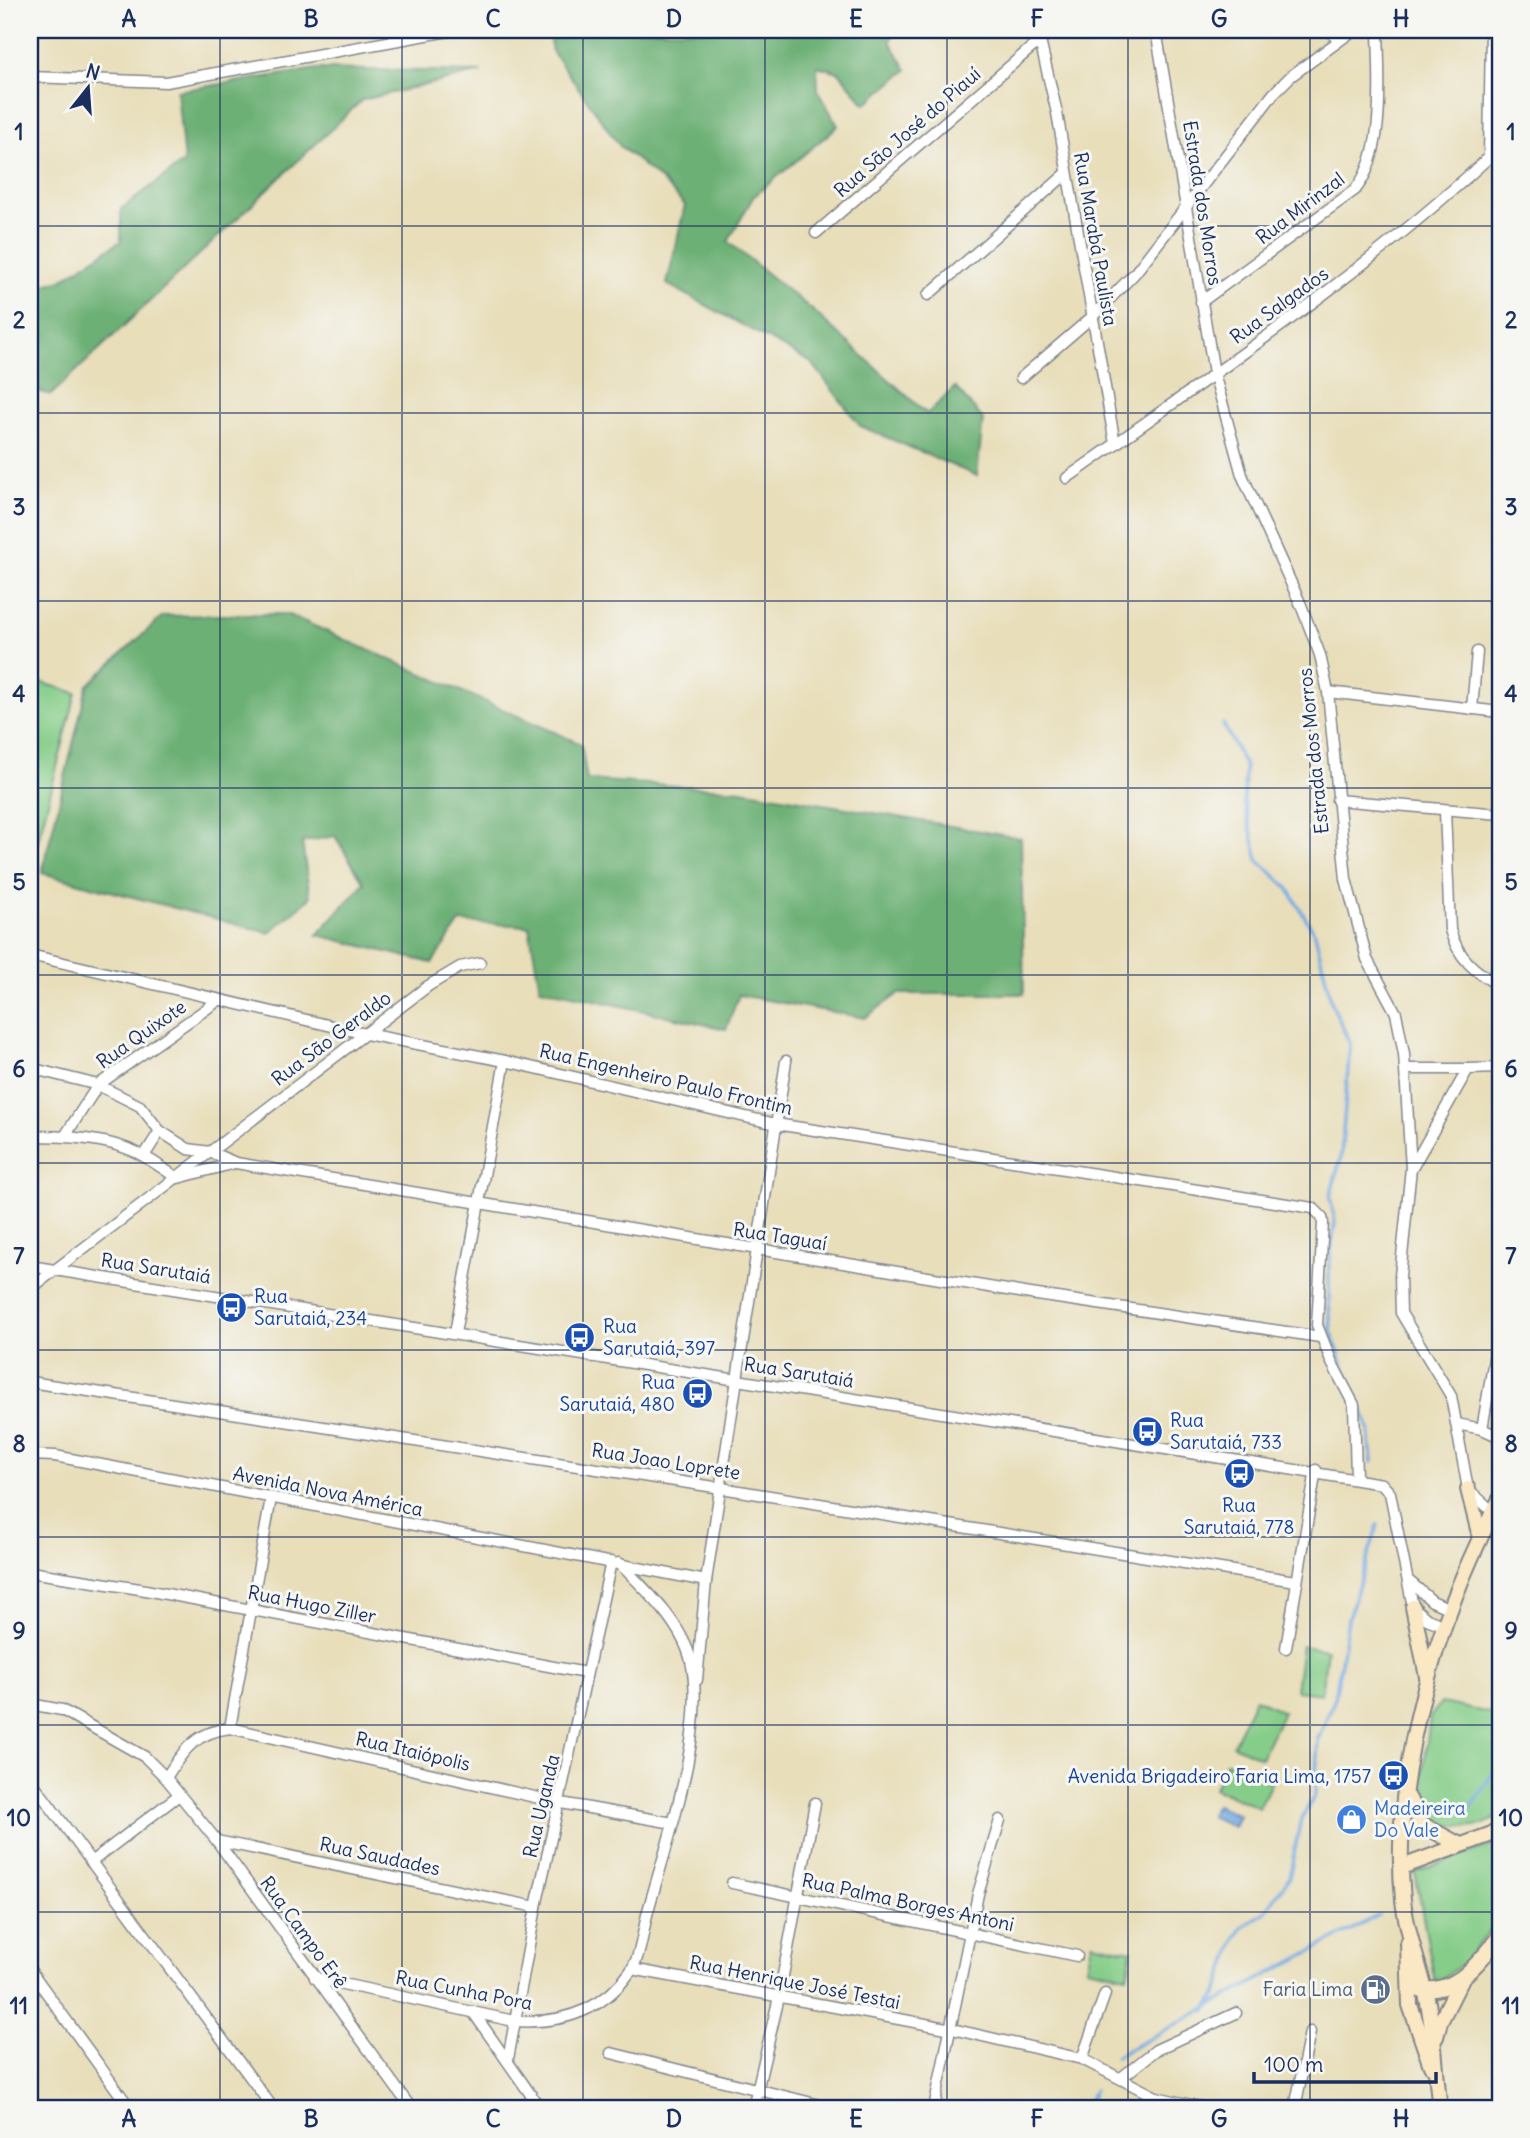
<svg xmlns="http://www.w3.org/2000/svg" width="1530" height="2138" viewBox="0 0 1530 2138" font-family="Delius,sans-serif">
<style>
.green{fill:#86cd89;stroke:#507e74;stroke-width:2}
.forest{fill:#6cb075;stroke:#44706a;stroke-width:2}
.water{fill:#73a9e1;stroke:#476ca0;stroke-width:2}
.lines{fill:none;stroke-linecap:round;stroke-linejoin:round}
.stream{stroke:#73a9e1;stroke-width:3.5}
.street-casing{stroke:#82868c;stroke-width:13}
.secondary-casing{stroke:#82868c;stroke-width:18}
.street{stroke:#fff;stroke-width:10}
.secondary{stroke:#fae7c3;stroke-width:14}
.grid{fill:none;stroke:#1b2f5e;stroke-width:2;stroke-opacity:0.55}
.labels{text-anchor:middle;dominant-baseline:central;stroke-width:6;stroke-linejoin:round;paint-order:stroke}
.street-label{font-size:19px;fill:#1b2f5e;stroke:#f6f6f2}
.transit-label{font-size:19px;fill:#164399;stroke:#f6f6f2;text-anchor:start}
.shop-label{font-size:19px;fill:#366cbe;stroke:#f6f6f2;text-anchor:start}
.service-label{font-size:19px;fill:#4e5e75;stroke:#f6f6f2;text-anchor:end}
.neatline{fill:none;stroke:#1b2f5e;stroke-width:2.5}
.grid-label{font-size:23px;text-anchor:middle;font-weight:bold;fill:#1b2f5e}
</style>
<rect width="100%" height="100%" fill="#f6f6f2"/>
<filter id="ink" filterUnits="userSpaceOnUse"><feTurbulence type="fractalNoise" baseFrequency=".0143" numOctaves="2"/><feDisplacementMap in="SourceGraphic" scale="14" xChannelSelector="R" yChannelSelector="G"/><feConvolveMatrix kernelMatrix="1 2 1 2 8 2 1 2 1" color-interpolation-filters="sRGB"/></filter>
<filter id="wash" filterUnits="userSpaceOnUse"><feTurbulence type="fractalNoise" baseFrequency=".00686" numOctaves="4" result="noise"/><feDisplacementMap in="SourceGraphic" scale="28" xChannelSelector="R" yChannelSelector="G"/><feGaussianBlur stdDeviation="1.57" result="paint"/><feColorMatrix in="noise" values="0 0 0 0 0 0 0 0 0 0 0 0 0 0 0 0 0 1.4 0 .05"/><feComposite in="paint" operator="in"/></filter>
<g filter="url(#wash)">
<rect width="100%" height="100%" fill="#e8deba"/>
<g class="green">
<polygon points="30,679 76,693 33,860 30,859"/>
<polygon points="1302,1646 1327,1650 1321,1694 1296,1691"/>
<polygon points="1255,1698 1283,1712 1261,1758 1233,1745"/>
<path d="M1441 1703 1500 1715V1814C1481 1833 1452 1826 1430 1821L1420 1800 1430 1717Z"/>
<polygon points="1226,1762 1271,1783 1259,1808 1214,1788"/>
<polygon points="1500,1842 1500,1918 1462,1965 1435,1983 1415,1872"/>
<polygon points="1092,1943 1132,1951 1127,1976 1087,1968"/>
</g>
<g class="forest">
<polygon points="548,30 896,30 890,41 907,70 865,104 839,72 817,66 818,90 838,126 753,197 728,242 811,309 927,414 955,387 983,419 977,476 860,426 812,363 667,284 685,205 662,181 620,146 552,51"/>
<polygon points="317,69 481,72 362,100 51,395 30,389 30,290 61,280 121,241 121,209 184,162 177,91"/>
<polygon points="287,614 581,744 587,780 742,790 1021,838 1024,994 898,994 865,1018 739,995 726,1029 540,988 529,926 460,922 432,963 317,935 364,883 335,836 302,842 310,898 269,933 42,873 87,686 163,616"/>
</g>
<polygon class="water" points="1216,1805 1239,1815 1234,1827 1210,1816"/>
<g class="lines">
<g class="stream">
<polyline points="1223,724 1245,766 1244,802 1258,860 1288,888 1315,934 1332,1004 1350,1044 1341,1157 1330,1197 1335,1222 1329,1267 1329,1305 1331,1330 1342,1363 1369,1427 1372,1462"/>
<polyline points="1467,1813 1500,1762"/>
<polyline points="1205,2011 1216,1996 1236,1937 1243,1927 1265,1912 1289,1878 1301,1819 1315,1795 1318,1739 1335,1698 1348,1619 1378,1525"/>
<polyline points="1115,2057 1379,1915"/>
<polyline points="1087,2108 1094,2090"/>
</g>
</g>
</g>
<g filter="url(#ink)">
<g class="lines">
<defs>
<g id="street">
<polyline points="1156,30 1214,373 1242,475 1301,605 1320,655 1328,692 1346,879 1367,959 1396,1013 1404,1054 1411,1168 1400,1276 1401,1313 1451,1396 1468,1489 1493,1512"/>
<polyline points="1328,30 1339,40"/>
<polyline points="1040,41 1057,113 1115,444"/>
<polyline points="30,77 166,82 454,30"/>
<polyline points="1489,158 1491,30"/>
<polyline points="816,233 1052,30"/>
<polyline points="928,295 1067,173"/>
<path d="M1201 302 1355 190C1386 153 1379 77 1378 30"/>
<polyline points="1021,378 1092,317 1135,273 1274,93 1291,76 1354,30"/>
<path d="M1067 478C1215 373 1367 272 1500 147"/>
<polyline points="1328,692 1500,712"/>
<polyline points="1472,709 1477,652"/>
<polyline points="1337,800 1500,814"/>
<path d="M1445 811 1450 930C1458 958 1475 972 1500 986"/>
<polyline points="30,955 366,1034 505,1061 776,1124 1313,1208 1322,1217 1323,1223 1317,1325 1332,1363 1354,1405 1356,1477"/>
<polyline points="30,1068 98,1085 140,1106 160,1131 144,1156"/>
<polyline points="1406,1069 1468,1069"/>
<polyline points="160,1131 188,1149 210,1152 236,1163 1037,1295 1320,1337"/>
<path d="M30 1136C66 1136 113 1138 145 1157 156 1163 166 1171 178 1178L235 1163"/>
<polyline points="65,1136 98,1085 219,1000"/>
<polyline points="1412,1168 1468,1069 1500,1068"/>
<polyline points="30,1266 1382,1484 1390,1493 1413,1607 1427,1619 1445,1626"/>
<polyline points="30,1289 428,986 460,967 480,963"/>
<polyline points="455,1333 505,1061"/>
<polyline points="30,1382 721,1488 1295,1581"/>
<polyline points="1457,1424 1482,1429 1500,1437"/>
<polyline points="1482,1429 1500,1324"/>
<polyline points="30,1455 55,1456 706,1581"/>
<polyline points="30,1572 140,1589 586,1673"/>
<polyline points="1410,1582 1432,1601 1450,1609"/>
<polyline points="1286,1648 1316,1470"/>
<polyline points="697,1680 706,1581 786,1061"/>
<polyline points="30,1704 62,1710 145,1757 166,1778 217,1841 411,2108"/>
<polyline points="230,1728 271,1498"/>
<path d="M166 1778C183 1750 196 1732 230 1728L561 1803 673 1823"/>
<polyline points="30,1779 273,2108"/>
<polyline points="217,1841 536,1907"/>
<polyline points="91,1862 179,1795"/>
<polyline points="732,1883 1077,1956"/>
<polyline points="632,1969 952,2029 1082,2059 1156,2097 1205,2108"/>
<polyline points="30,1970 130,2108"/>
<path d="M315 1978 514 2021C561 2024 602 2012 630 1972 641 1957 643 1929 648 1911 667 1842 707 1730 691 1661 682 1623 645 1589 619 1563"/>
<polyline points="473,2012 540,2108"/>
<polyline points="611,2053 832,2108"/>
<polyline points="508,2059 536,1907 611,1562"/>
<polyline points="1082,2059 1105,1994"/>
<polyline points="1121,2078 1156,2050 1236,2013"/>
<polyline points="753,2108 779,1997 815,1803"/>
<polyline points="934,2108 978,1894 1000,1820"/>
<polyline points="1154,2108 1156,2097"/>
<polyline points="1295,2108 1310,2032"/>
</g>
<g id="secondary">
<polyline points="1468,1489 1480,1537"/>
<polyline points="1413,1607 1427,1677"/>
<polyline points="1409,1799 1421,1824 1460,1845"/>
<polyline points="1402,1867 1500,1831"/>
<polyline points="1408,1943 1410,2005 1431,2066"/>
<path d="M1417 1989C1456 1995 1477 1964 1500 1937"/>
<polyline points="1436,2037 1440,2022 1461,1980"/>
<path d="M1440 2108C1435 2073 1435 2038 1428 2003 1421 1968 1407 1936 1403 1900 1390 1770 1439 1612 1500 1499"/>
</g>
</defs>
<use href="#street" class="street-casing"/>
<use href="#secondary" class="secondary-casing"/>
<use href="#street" class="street"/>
<use href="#secondary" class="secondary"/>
</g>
</g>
<path class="grid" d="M220 30V2108M402 30V2108M583 30V2108M765 30V2108M947 30V2108M1128 30V2108M1310 30V2108M30 226H1500M30 413H1500M30 601H1500M30 788H1500M30 975H1500M30 1163H1500M30 1350H1500M30 1537H1500M30 1725H1500M30 1912H1500"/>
<defs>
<symbol id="bus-disc" viewBox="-11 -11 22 22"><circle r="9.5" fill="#1a4fb4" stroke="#f6f6f2"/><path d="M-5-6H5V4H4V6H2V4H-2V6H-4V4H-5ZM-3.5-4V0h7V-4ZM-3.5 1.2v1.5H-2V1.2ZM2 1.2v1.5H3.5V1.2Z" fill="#fff"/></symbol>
<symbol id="shop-disc" viewBox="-11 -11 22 22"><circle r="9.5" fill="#3f7fe0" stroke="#f6f6f2"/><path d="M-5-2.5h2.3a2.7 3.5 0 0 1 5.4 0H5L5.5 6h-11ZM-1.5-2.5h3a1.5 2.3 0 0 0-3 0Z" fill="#fff"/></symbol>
<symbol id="fuel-disc" viewBox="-11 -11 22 22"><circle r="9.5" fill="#5c6f8a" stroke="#f6f6f2"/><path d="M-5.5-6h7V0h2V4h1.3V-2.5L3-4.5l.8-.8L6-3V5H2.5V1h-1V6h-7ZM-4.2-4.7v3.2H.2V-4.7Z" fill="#fff"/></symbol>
</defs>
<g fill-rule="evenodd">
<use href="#bus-disc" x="214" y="1290" width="35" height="35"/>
<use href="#bus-disc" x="562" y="1320" width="35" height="35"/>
<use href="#bus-disc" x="680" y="1376" width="35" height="35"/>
<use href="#bus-disc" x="1130" y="1414" width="35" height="35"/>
<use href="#bus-disc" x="1222" y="1456" width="35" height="35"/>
<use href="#bus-disc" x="1376" y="1758" width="35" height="35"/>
<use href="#shop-disc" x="1334" y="1802" width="35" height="35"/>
<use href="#fuel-disc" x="1358" y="1972" width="35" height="35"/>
</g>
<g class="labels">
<g class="street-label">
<text transform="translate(907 132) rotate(-41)">Rua São José do Piauí</text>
<text transform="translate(1203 203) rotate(81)">Estrada dos Morros</text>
<text transform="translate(1300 208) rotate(-37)">Rua Mirinzal</text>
<text transform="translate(1096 239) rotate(80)">Rua Marabá Paulista</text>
<text transform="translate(1279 305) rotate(-36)">Rua Salgados</text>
<text transform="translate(1313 751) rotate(-96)">Estrada dos Morros</text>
<text transform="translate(141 1034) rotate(-35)">Rua Quixote</text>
<text transform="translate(331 1038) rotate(-37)">Rua São Geraldo</text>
<text transform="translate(666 1079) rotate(13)">Rua Engenheiro Paulo Frontim</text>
<text transform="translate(780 1236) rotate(9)">Rua Taguaí</text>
<text transform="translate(156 1268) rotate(9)">Rua Sarutaiá</text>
<text transform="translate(799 1372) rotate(9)">Rua Sarutaiá</text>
<text transform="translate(666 1461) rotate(9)">Rua Joao Loprete</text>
<text transform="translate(328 1491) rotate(11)">Avenida Nova América</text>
<text transform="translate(312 1604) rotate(11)">Rua Hugo Ziller</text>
<text transform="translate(413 1751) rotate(13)">Rua Itaiópolis</text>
<text transform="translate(541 1806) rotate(-77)">Rua Uganda</text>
<text transform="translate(380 1856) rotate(12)">Rua Saudades</text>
<text transform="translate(908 1902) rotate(12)">Rua Palma Borges Antoni</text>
<text transform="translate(304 1932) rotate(54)">Rua Campo Erê</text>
<text transform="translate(795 1982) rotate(11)">Rua Henrique José Testai</text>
<text transform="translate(464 1990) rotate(11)">Rua Cunha Pora</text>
</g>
<g class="transit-label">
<text x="254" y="1296">Rua<tspan x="254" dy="22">Sarutaiá, 234</tspan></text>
<text x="603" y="1326">Rua<tspan x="603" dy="22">Sarutaiá, 397</tspan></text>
<text x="675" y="1382" text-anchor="end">Rua<tspan x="675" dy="22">Sarutaiá, 480</tspan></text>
<text x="1170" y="1420">Rua<tspan x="1170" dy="22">Sarutaiá, 733</tspan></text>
<text x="1239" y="1505" text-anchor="middle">Rua<tspan x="1239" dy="22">Sarutaiá, 778</tspan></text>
<text x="1371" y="1776" text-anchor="end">Avenida Brigadeiro Faria Lima, 1757</text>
</g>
<g class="shop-label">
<text x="1374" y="1808">Madeireira<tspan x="1374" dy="22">Do Vale</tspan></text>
</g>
<g class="service-label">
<text x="1353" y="1989">Faria Lima</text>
</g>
</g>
<rect width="1530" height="2138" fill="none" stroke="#f6f6f2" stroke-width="77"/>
<g transform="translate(88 88) rotate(17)" stroke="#f6f6f2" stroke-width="5" paint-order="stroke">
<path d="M0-5L12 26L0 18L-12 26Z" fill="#1b2f5e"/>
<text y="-10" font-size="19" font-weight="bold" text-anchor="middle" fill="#1b2f5e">N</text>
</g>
<path d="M1254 2072v10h182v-10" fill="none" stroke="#1b2f5e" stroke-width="3.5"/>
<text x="1264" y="2072" font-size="21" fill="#1b2f5e" stroke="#f6f6f2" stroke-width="5" paint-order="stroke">100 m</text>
<rect x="38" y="38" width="1454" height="2062" class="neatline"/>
<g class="grid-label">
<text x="129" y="27">A</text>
<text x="311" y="27">B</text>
<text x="493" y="27">C</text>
<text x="674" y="27">D</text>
<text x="856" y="27">E</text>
<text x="1037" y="27">F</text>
<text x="1219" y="27">G</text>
<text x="1401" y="27">H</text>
<text x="19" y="140">1</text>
<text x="1511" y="140">1</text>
<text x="19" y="328">2</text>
<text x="1511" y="328">2</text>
<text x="19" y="515">3</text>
<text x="1511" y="515">3</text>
<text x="19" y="702">4</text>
<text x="1511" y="702">4</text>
<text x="19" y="890">5</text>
<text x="1511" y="890">5</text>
<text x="19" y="1077">6</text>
<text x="1511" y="1077">6</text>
<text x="19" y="1264">7</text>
<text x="1511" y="1264">7</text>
<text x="19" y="1452">8</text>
<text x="1511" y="1452">8</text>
<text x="19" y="1639">9</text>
<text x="1511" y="1639">9</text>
<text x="19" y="1826">10</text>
<text x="1511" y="1826">10</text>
<text x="19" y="2014">11</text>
<text x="1511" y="2014">11</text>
<text x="129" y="2127">A</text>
<text x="311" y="2127">B</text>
<text x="493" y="2127">C</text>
<text x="674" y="2127">D</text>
<text x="856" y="2127">E</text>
<text x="1037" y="2127">F</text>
<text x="1219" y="2127">G</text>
<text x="1401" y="2127">H</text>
</g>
</svg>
